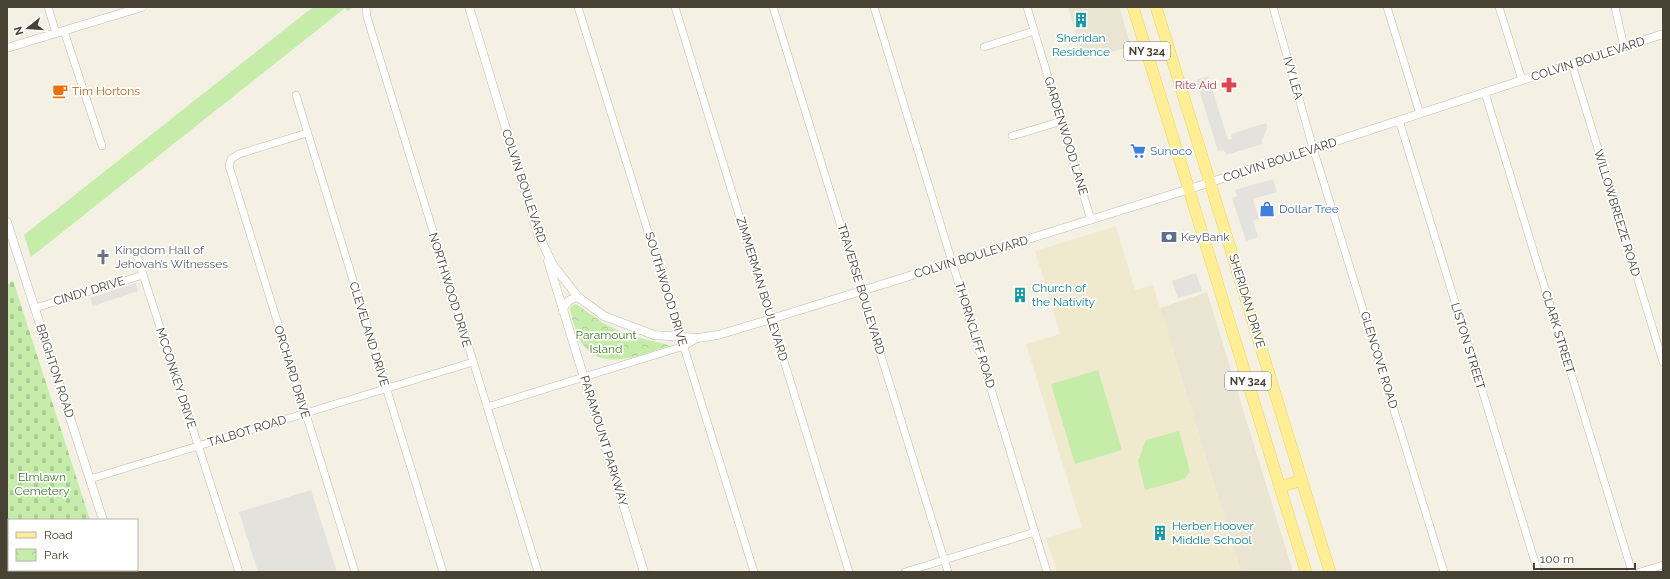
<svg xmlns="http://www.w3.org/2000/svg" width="1670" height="579" viewBox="0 0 1670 579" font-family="Raleway,sans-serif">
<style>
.residential{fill:#e9e5d2}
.education{fill:#efeacd}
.grass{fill:#c5eda9}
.cemetery{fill:url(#cemetery-stones)}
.park{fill:url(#park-crowns)}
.parking{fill:#e4e2dd}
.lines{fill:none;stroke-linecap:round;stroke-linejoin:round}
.minor-casing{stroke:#c1bba6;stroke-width:8}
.tertiary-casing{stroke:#c1bba6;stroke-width:9}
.primary-casing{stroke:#f0d656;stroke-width:12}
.minor{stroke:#fff;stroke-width:7}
.tertiary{stroke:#fff;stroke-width:8}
.primary{stroke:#ffee93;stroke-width:11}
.labels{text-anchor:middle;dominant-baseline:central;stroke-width:3.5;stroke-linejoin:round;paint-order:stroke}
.shield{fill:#fff;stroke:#7e7b70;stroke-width:1}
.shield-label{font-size:11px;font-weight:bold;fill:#474233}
.culture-label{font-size:12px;fill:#0d838f;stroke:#fff;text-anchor:start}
.street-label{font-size:12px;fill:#474233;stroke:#fff}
.health-label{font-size:12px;fill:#be3a42;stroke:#fff;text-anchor:end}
.food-label{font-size:12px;fill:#c56008;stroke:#fff;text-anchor:start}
.shop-label{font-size:12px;fill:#366cbe;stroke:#fff;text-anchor:start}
.service-label{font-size:12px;fill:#4e5e75;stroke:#fff;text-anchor:start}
.worship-label{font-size:12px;fill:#5b616d;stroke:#fff;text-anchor:start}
.park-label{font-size:12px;fill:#387f21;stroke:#fff}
</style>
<defs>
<pattern id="cemetery-stones" width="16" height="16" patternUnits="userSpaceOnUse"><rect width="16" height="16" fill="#c5eda9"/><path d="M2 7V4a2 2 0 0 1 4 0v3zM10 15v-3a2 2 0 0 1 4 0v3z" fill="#abcc92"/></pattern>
<pattern id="park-crowns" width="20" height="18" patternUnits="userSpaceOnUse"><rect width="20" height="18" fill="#c5eda9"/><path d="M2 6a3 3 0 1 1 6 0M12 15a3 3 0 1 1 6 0" fill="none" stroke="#abcc92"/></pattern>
</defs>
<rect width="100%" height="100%" fill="#f4f1e4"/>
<g class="residential">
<polygon points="1068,7 1119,7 1131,46 1084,60"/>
<polygon points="1207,292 1293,572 1241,572 1160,308"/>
</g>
<polygon class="education" points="1116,226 1135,290 1153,285 1241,572 1057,572 1046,538 1082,527 1026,344 1060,334 1035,251"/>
<g class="grass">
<polygon points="313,7 353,7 348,11 345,8 31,257 24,235"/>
<polygon points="1098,370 1122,450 1075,464 1051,384"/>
<polygon points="1179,431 1190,471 1185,479 1145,490 1138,461 1146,440"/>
</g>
<polygon class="cemetery" points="13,280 90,520 9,520 9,570 106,570 107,572 7,572 7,285"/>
<path class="park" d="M576 304 603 323 628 335 669 345V346C639 355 596 376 578 336 574 328 572 318 570 309L571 306Z"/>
<g class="parking">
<polygon points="1208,76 1228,140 1232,139 1231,134 1266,123 1267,128 1263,138 1261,139 1263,144 1226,155 1224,150 1218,151 1196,80"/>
<polygon points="1273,179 1277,192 1253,199 1259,219 1253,221 1258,237 1246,241 1232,198 1237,196 1235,190"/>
<polygon points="1196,273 1202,291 1178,298 1172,281"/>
<polygon points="136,283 138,291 93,306 90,298"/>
<polygon points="311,490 337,572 258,572 239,512"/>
</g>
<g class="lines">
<defs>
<g id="minor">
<polyline points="48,7 56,33"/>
<polyline points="366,7 367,17 538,572"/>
<polyline points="578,7 754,572"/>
<polyline points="675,7 849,572"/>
<polyline points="773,7 948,572"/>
<polyline points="874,7 1047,572"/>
<polyline points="1027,7 1091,220"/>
<polyline points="1273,7 1313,148 1444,572"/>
<polyline points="1387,7 1420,114"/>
<polyline points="1499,7 1522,80"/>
<polyline points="1615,7 1624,47"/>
<polyline points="64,31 102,146"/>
<polyline points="984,47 1034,31"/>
<polyline points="1572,64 1663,362"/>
<polyline points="1485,93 1632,572"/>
<polyline points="296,95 443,572"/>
<polyline points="1399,120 1538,572"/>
<polyline points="307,133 239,154 231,159 229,166 355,572"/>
<polyline points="1012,136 1062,121"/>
<polyline points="136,253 239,572"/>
<polyline points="35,308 143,275"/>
<polyline points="487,407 684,346 698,338"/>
<polyline points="90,479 473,362"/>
<polyline points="905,572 1035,532"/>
<polyline points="1640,572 1663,565"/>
</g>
<g id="tertiary">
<polyline points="469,7 538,234 553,265 578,297 604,316 654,335 698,338 718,335 771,319 1199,186 1663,34"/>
<polyline points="7,48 142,7"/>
<polyline points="7,222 103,520"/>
<polyline points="548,261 644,572"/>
<path d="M563 311C565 301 569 300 578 297"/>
<polyline points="119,570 120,572"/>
</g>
<g id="primary">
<polyline points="1133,7 1306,572"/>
<polyline points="1156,7 1330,572"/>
<polyline points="1280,487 1302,480"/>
</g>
</defs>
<use href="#minor" class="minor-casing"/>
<use href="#tertiary" class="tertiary-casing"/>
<use href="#primary" class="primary-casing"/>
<use href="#minor" class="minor"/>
<use href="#tertiary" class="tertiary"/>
<use href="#primary" class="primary"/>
</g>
<defs>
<symbol id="building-bare" viewBox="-9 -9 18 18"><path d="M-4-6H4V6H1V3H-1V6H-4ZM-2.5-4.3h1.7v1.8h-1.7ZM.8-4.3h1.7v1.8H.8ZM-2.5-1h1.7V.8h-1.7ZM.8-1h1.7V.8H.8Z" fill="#0f9aa8" stroke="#fff" stroke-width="2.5" paint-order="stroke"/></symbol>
<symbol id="pharmacy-bare" viewBox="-9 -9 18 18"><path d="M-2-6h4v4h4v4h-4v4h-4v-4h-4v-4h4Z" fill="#e0444e" stroke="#fff" stroke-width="2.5" paint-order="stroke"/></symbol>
<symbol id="cafe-bare" viewBox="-9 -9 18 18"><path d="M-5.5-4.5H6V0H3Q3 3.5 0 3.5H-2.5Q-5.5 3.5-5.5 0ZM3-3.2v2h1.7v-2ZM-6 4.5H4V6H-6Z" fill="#e8710a" stroke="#fff" stroke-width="2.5" paint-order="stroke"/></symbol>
<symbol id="supermarket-bare" viewBox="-9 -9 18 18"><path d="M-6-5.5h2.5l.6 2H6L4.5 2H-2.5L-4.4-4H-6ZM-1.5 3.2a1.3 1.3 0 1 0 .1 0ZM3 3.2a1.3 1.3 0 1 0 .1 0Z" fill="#3f7fe0" stroke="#fff" stroke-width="2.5" paint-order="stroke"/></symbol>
<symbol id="shop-bare" viewBox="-9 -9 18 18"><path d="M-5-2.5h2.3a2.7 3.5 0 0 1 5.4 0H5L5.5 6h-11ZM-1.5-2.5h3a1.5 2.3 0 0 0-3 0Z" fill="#3f7fe0" stroke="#fff" stroke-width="2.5" paint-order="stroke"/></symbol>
<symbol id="bank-bare" viewBox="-9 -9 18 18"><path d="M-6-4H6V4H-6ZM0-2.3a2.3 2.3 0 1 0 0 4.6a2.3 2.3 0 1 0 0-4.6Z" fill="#5c6f8a" stroke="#fff" stroke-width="2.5" paint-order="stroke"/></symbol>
<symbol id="church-bare" viewBox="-9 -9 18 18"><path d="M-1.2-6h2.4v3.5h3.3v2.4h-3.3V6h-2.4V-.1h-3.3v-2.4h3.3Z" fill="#6b7280" stroke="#fff" stroke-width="2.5" paint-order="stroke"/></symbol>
</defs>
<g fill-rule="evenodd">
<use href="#building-bare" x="1070" y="9" width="22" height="22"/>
<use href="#pharmacy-bare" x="1218" y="74" width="22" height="22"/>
<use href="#cafe-bare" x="49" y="80" width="22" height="22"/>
<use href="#supermarket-bare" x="1127" y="140" width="22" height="22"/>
<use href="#shop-bare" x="1256" y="198" width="22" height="22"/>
<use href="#bank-bare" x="1158" y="226" width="22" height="22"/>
<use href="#church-bare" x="92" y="246" width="22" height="22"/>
<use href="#building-bare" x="1009" y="284" width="22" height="22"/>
<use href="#building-bare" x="1149" y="522" width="22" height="22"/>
</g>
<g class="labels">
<g class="shield">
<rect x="1124" y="42" width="46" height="18" rx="3"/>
<rect x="1225" y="372" width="46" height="18" rx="3"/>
</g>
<g class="shield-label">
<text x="1147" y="51">NY 324</text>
<text x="1248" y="381">NY 324</text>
</g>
<g class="culture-label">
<text x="1081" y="38" text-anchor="middle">Sheridan<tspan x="1081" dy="14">Residence</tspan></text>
<text x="1032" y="288">Church of<tspan x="1032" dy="14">the Nativity</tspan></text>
<text x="1172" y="526">Herber Hoover<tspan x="1172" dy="14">Middle School</tspan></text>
</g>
<g class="street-label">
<text transform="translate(1588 59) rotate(-18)">COLVIN BOULEVARD</text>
<text transform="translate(1293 78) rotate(74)">IVY LEA</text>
<text transform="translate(1066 136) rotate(73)">GARDENWOOD LANE</text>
<text transform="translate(1280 160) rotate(-18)">COLVIN BOULEVARD</text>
<text transform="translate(524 186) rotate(72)">COLVIN BOULEVARD</text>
<text transform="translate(1617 213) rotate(73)">WILLOWBREEZE ROAD</text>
<text transform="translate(971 257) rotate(-17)">COLVIN BOULEVARD</text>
<text transform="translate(666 289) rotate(73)">SOUTHWOOD DRIVE</text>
<text transform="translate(762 289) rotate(73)">ZIMMERMAN BOULEVARD</text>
<text transform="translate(861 289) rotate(73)">TRAVERSE BOULEVARD</text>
<text transform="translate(450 290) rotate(73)">NORTHWOOD DRIVE</text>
<text transform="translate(89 291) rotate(-17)">CINDY DRIVE</text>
<text transform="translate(1247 301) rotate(73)">SHERIDAN DRIVE</text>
<text transform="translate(1558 332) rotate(73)">CLARK STREET</text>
<text transform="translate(369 334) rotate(73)">CLEVELAND DRIVE</text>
<text transform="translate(975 335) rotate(73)">THORNCLIFF ROAD</text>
<text transform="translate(1468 346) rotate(73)">LISTON STREET</text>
<text transform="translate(1379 360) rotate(73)">GLENCOVE ROAD</text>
<text transform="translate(55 371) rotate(72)">BRIGHTON ROAD</text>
<text transform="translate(292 372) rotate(73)">ORCHARD DRIVE</text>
<text transform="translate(176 378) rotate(72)">MCCONKEY DRIVE</text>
<text transform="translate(247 431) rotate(-17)">TALBOT ROAD</text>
<text transform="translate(604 441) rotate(73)">PARAMOUNT PARKWAY</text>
</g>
<g class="health-label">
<text x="1217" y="85">Rite Aid</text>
</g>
<g class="food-label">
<text x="72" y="91">Tim Hortons</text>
</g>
<g class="shop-label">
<text x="1150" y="151">Sunoco</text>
<text x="1279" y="209">Dollar Tree</text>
</g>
<g class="service-label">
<text x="1181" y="237">KeyBank</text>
</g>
<g class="worship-label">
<text x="115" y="250">Kingdom Hall of<tspan x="115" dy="14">Jehovah’s Witnesses</tspan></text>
</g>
<g class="park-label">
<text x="606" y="335">Paramount<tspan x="606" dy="14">Island</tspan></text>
<text x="42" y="477">Elmlawn<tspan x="42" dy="14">Cemetery</tspan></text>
</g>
</g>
<rect width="1670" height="579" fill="none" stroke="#474233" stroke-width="16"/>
<rect x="8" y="519" width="130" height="52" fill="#ffffff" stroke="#b5b3ad"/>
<rect x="16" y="532" width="20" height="6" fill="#ffee93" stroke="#b5b3ad"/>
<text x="44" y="539" font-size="12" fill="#474233">Road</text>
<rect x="16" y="549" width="20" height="12" fill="url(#park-crowns)" stroke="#b5b3ad"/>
<text x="44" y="559" font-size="12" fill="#474233">Park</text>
<g transform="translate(28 28) rotate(253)" stroke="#ffffff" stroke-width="3" paint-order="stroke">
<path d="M0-3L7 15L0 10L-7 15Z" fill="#474233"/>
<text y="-6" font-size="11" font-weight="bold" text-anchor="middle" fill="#474233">N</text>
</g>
<path d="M1534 563v6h101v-6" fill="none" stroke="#474233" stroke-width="2"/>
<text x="1540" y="563" font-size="12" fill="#474233" stroke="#ffffff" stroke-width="3" paint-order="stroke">100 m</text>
</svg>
